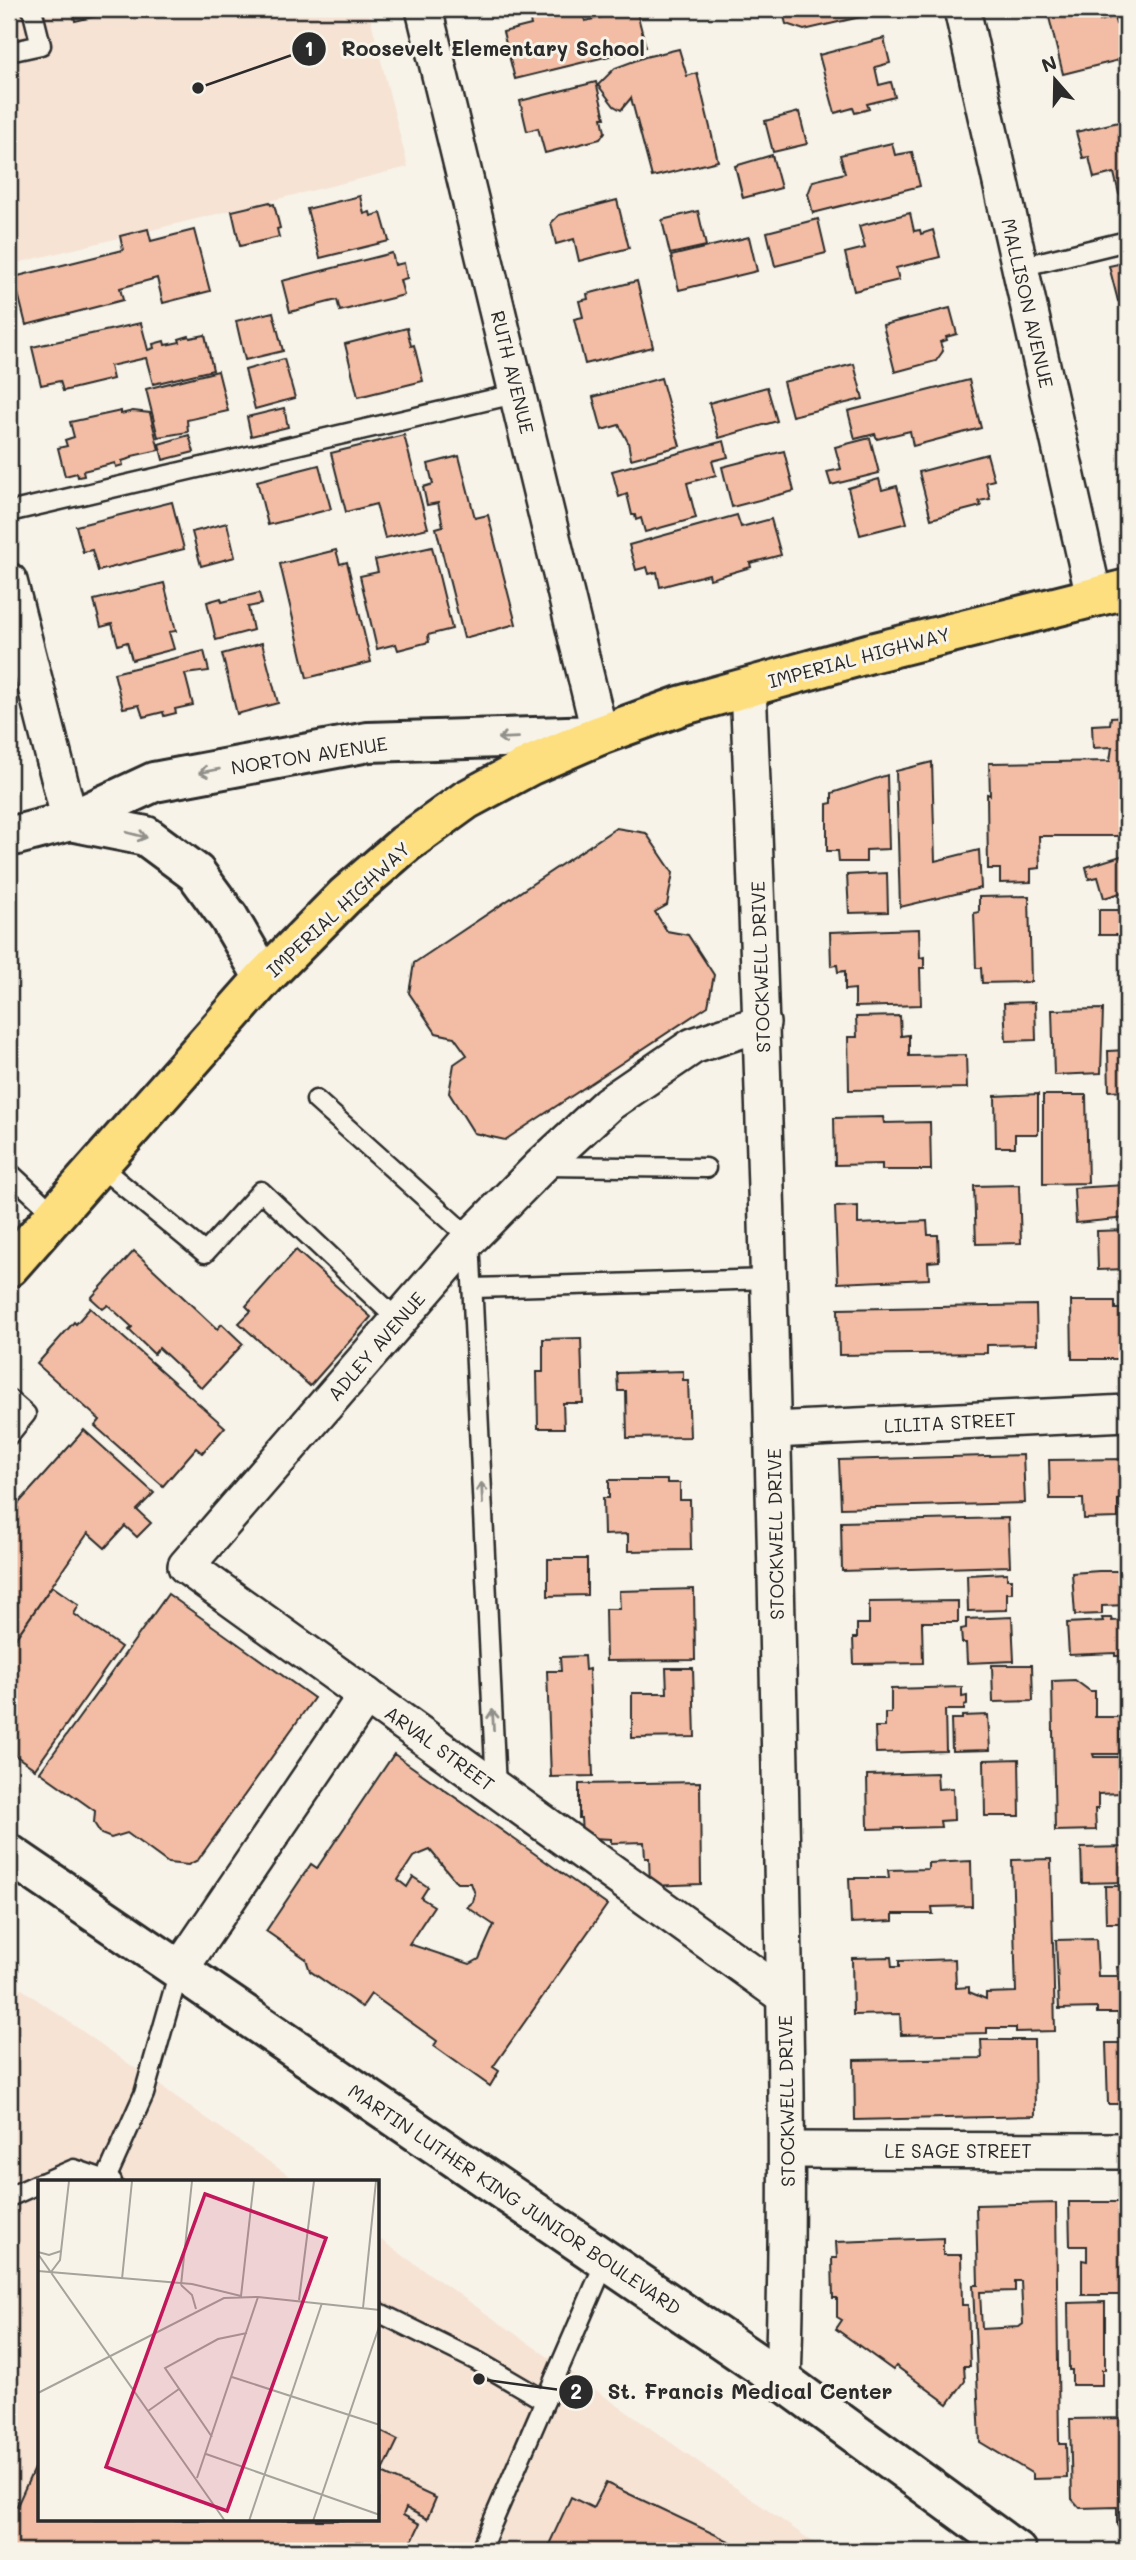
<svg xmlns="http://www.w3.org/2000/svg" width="1136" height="2560" viewBox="0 0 1136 2560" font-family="Mali,sans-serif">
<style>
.built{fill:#f6e3d4}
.building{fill:#f2bda4;stroke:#2b2b2b;stroke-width:2;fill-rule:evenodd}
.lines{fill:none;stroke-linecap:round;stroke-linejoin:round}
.service-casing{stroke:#2b2b2b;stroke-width:23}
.minor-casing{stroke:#2b2b2b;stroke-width:40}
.tertiary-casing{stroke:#2b2b2b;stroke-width:44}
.secondary-casing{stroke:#2b2b2b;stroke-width:44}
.primary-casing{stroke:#2b2b2b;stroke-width:44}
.service{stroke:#f7f3e8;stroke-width:18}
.minor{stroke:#f7f3e8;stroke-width:35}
.tertiary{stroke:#f7f3e8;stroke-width:38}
.secondary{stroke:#f7f3e8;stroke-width:38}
.primary{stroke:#fddf80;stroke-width:38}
.oneway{stroke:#918f8a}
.labels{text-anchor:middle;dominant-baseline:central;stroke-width:6;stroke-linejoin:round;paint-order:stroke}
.street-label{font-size:19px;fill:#2b2b2b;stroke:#f7f3e8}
.inset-road{fill:none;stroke:#a5a39c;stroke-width:2}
.view{fill:#c2185b;fill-opacity:0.15;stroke:#c2185b;stroke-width:3.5}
.inset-edge{fill:none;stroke:#2b2b2b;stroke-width:3.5}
.leader{fill:none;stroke:#2b2b2b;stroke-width:2.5}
.callout-dot{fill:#2b2b2b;stroke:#f7f3e8;stroke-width:2.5}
.mark-label{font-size:21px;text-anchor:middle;font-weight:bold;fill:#fff}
.callout-label{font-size:21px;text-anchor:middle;font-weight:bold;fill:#2b2b2b;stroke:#f7f3e8;stroke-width:6;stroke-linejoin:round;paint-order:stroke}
</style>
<rect width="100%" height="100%" fill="#f7f3e8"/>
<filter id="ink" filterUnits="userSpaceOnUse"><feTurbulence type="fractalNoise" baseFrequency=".0143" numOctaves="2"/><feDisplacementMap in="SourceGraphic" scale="14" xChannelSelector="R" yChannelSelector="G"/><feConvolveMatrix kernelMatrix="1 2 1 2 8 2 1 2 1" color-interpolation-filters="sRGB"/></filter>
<g filter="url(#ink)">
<g class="built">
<polygon points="9,9 368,9 408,167 9,265"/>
<polygon points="9,1980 298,2182 40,2182 40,2520 378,2520 378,2238 826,2551 9,2551"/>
</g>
<g class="building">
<polygon points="72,9 126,9 75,21"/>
<polygon points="262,9 288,9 264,15"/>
<polygon points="527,9 605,9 583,14 585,21 636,9 646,47 515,79 503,32 531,25"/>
<polygon points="782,9 876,9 873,14 804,30 786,24"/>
<polygon points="1047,9 1097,9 1100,21 1114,17 1116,24 1127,21 1127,58 1063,74"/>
<polygon points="884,38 890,63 875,67 879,85 891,82 895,97 867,104 869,109 855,113 853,108 835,113 819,55"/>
<polygon points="679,49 687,76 697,73 718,161 652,177 631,98 621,110 614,106 598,85 615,68 645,57"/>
<polygon points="596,82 605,118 602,118 605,132 600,139 545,153 538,128 527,131 520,101"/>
<polygon points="799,112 807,144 773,152 765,121"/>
<polygon points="1127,120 1127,193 1119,194 1114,173 1094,178 1089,157 1083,158 1076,132"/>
<polygon points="892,143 895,155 912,152 920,186 813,213 808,194 813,181 845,173 840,155"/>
<polygon points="772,155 781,188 743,198 735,166"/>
<polygon points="360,196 364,214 370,212 371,216 381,213 389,241 320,258 307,209"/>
<polygon points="617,200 629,248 579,261 574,239 556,244 551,223 559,215"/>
<polygon points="270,202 271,205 274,204 280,228 277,229 279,237 240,246 232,211"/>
<polygon points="698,211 706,246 670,254 662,220"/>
<polygon points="910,213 914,231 920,230 921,234 933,230 940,257 896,268 899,280 854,291 845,253 865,248 859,226"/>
<polygon points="818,219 826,253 775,266 767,232"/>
<polygon points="148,229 151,241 194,230 210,291 163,303 157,278 120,288 123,300 26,325 14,277 123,250 120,236"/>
<polygon points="749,237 757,271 679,290 671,256"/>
<polygon points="392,253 395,265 404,263 407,278 400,280 404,295 340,311 337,300 290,312 282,281"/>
<polygon points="1127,262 1127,299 1118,301 1109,266"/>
<polygon points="637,281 653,347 585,364 574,319 583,317 579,301 588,299 587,294"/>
<polygon points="950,308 957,334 946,337 947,340 940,342 943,351 936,361 895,372 883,325"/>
<polygon points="273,312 283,351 245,360 236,321"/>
<polygon points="141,323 148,350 154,348 153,344 164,341 165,345 180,342 179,339 189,336 190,338 205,335 213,370 153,384 146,358 110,366 113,379 63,391 60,381 41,385 32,347"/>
<polygon points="407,328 411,346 414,345 423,381 358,397 345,344"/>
<polygon points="284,359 295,398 255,409 245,370"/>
<polygon points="854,364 863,399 792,416 783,382"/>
<polygon points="218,371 228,411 187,420 188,432 158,437 146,389"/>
<polygon points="661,378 680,446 631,459 628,442 619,425 602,430 593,397"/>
<polygon points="969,380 981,428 913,446 910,431 877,439 875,434 855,439 848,411"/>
<polygon points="767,387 777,421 719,438 709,403"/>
<polygon points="284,408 288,427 251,436 247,417"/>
<polygon points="121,411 121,414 133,411 150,413 159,450 132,456 132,458 122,461 123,465 116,467 115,463 83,471 84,476 78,477 77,473 65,476 58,448 67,446 65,440 74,437 70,422"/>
<polygon points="189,435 194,452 163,460 159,444"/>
<polygon points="404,435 428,528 385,538 376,504 346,512 331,453"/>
<polygon points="870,438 879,473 831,485 827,472 841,469 835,447"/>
<polygon points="724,441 728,457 712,461 716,475 687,483 696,518 645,532 641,518 636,520 635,515 632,515 627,494 619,497 612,471"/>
<polygon points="784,451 794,491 732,507 722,467"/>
<polygon points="987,454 994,480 986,482 990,499 979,501 981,506 931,519 919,472"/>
<polygon points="459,456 475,518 488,515 516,624 464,638 436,528 443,526 438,503 427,505 423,487 433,484 428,464"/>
<polygon points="319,465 331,509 268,525 257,481"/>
<polygon points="879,479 882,490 897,486 907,523 860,535 848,488"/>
<polygon points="172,502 184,549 98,571 92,550 83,552 76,526"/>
<polygon points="737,515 741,527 771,519 781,555 750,563 751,567 710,579 709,574 660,587 657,572 649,574 647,567 636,570 629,545"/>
<polygon points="227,523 235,557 201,566 192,532"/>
<polygon points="432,547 452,629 428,635 429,642 398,650 396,644 377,649 360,576 378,572 375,560"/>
<polygon points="336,550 340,564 347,562 371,662 307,678 280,564"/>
<polygon points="164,583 176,631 169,632 174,649 132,660 127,642 118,645 112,624 101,627 94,600"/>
<polygon points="259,593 262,604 248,607 253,630 216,640 207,602 221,598 222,602"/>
<polygon points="262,643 278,703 237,714 222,654"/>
<polygon points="204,651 209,671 185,674 193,705 175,709 176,713 164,716 163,712 143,717 139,705 123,708 114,673"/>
<polygon points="1127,716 1127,836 1039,836 1040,868 1031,869 1031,882 1000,883 1000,869 988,869 987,794 990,795 989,763 1110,761 1112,747 1093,748 1092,725 1110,724 1111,717"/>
<polygon points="932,762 935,861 979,850 981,888 900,907 896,771"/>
<polygon points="887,775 889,849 866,850 866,862 839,862 838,851 827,851 827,804 832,803 832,793"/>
<polygon points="616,828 646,833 673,873 667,905 655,912 667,931 688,935 714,975 708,1006 505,1140 474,1133 449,1093 454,1064 467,1055 454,1037 436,1033 409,993 414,963"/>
<polygon points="1127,854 1127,891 1104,898 1098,877 1089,879 1086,867"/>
<polygon points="887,873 888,912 849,913 847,875"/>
<polygon points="1029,896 1031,982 982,983 981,968 976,968 974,913 979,912 979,897"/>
<rect x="1099" y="910" width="28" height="25"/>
<polygon points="919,929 920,958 924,957 924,968 920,968 921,1005 855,1007 855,989 845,990 845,971 838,972 837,965 831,966 830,932"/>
<polygon points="1035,1002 1036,1040 1006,1041 1004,1003"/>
<polygon points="1103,1009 1101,1073 1054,1075 1052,1010"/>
<polygon points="900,1016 901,1036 909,1035 909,1056 966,1055 967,1088 849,1090 848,1037 857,1037 856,1017"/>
<polygon points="1127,1050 1127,1090 1109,1091 1108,1051"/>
<polygon points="1038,1094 1038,1134 1015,1134 1015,1147 996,1147 995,1096"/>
<polygon points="1043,1095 1086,1095 1088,1183 1043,1184"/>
<polygon points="883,1117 884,1123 930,1122 931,1170 882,1170 882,1164 835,1165 834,1118"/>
<polygon points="1019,1185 1021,1243 976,1244 974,1186"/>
<polygon points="1125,1185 1127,1218 1076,1223 1074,1188"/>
<polygon points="858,1206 858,1224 927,1221 928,1235 938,1235 939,1261 928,1262 929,1279 838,1283 835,1207"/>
<polygon points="1127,1230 1127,1269 1098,1270 1097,1231"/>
<polygon points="296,1250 371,1317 310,1386 239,1323 251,1311 246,1306"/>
<polygon points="134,1251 217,1329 222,1324 243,1344 202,1388 159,1348 154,1354 129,1330 132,1327 108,1305 103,1309 91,1298"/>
<polygon points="1071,1301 1115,1301 1115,1309 1127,1309 1127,1359 1072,1359"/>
<polygon points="1036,1305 1037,1344 987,1345 987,1353 839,1355 838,1309"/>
<polygon points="90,1308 225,1427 202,1453 196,1448 163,1486 95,1426 100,1420 37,1364 74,1322 76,1324"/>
<polygon points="581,1338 583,1403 563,1403 564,1428 538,1428 537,1372 543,1372 543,1339"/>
<polygon points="683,1371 683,1380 688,1380 690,1437 627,1438 626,1391 618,1391 617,1373"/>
<polygon points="84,1430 154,1493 137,1510 151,1523 137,1537 125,1526 105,1548 88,1533 9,1648 9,1514"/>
<polygon points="1023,1455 1025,1503 841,1508 839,1460"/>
<polygon points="1127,1459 1127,1499 1118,1500 1118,1518 1084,1519 1083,1499 1050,1499 1049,1460"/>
<polygon points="609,1480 667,1480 667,1483 680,1483 680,1500 690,1500 691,1550 628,1551 628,1534 604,1535 603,1498 609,1498"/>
<polygon points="1008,1518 1010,1566 842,1571 841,1522"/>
<polygon points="548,1559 587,1559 587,1595 548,1596"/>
<polygon points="1099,1571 1127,1571 1127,1605 1102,1606 1102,1614 1075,1615 1072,1573"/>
<polygon points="1007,1573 1007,1579 1012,1579 1012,1593 1007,1593 1007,1610 968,1611 967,1575"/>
<polygon points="52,1586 79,1605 74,1614 121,1647 35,1769 9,1751 9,1648"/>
<polygon points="694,1589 695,1660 606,1661 605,1609 620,1609 619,1591"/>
<polygon points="168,1594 314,1698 198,1860 188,1865 168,1863 127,1833 111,1838 101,1834 94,1823 95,1811 40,1772"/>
<polygon points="958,1601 958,1622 922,1622 923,1663 854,1664 853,1638 857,1638 857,1624 869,1624 869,1602"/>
<polygon points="1012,1617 1014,1661 967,1663 966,1643 962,1643 961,1629 966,1628 966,1619"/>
<polygon points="1102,1618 1111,1618 1112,1621 1127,1620 1127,1653 1122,1653 1122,1656 1115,1656 1115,1653 1069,1655 1067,1623 1103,1621"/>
<polygon points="584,1656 585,1670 589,1669 593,1776 551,1777 547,1671 561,1671 560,1657"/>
<polygon points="992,1665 1032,1665 1033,1701 993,1702"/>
<polygon points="666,1668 693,1668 695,1737 632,1738 632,1693 667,1693"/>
<polygon points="1075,1680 1090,1691 1095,1691 1095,1717 1120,1717 1120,1754 1093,1754 1094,1757 1122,1757 1122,1793 1098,1794 1098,1809 1095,1809 1096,1830 1055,1831 1052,1681"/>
<polygon points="962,1687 962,1697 967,1696 967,1705 964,1706 964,1710 945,1710 946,1751 876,1753 875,1727 885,1727 885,1713 891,1713 891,1689"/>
<polygon points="988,1715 990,1750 952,1751 951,1719 962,1719 962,1716"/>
<path d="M394 1754 607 1905 493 2067 499 2071 490 2086 434 2046 437 2041 371 1994 362 2007 310 1971 306 1959 266 1931 311 1864 317 1868ZM430 1850 457 1883H471L475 1894 473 1902 467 1907 494 1925 479 1959 470 1964 409 1944 434 1906 421 1898 428 1887 413 1877 407 1887 398 1880 413 1857Z"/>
<polygon points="1019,1759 1020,1816 985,1816 984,1760"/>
<polygon points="937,1773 938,1789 953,1788 954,1820 940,1821 941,1827 868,1829 867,1775"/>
<polygon points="700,1782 701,1884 650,1886 649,1858 645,1858 644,1842 611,1843 611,1839 592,1838 592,1834 582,1834 581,1818 579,1818 579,1784"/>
<polygon points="1127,1847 1127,1882 1082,1883 1081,1848"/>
<polygon points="1051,1859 1055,2031 1016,2032 1016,2028 987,2028 987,2033 901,2035 900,2014 853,2015 852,1958 891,1957 892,1967 899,1967 899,1961 955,1959 956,1988 969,1987 969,1992 986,1999 986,1993 1016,1992 1012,1860"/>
<polygon points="971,1861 972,1906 932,1907 933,1914 893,1914 893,1921 851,1923 849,1878 889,1878 888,1870 928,1869 928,1863"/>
<polygon points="1105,1886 1127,1886 1127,1932 1125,1932 1124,1923 1106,1923"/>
<polygon points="1096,1939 1098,1976 1118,1976 1117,1967 1127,1967 1127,2023 1118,2023 1118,2013 1097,2013 1097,2008 1059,2009 1056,1940"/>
<polygon points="981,2040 1034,2040 1035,2116 855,2120 854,2060 982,2058"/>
<polygon points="1106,2043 1127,2043 1127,2104 1108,2104"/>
<polygon points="1069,2202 1127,2202 1127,2295 1082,2295 1082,2260 1087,2261 1087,2246 1070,2246"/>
<path d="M1056 2203 1059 2444H1066L1067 2478 1033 2479V2474L980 2442 973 2285H978L976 2205ZM1015 2281H1021L1023 2324 1019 2327 982 2329 980 2292 1015 2291Z"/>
<polygon points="943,2238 943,2255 961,2255 962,2305 968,2305 970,2366 964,2366 965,2381 948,2404 896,2366 893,2370 836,2329 842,2320 837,2317 837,2298 833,2298 832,2258 837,2258 836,2242"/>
<polygon points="1105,2302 1105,2370 1102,2370 1102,2385 1072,2385 1072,2370 1069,2370 1068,2303"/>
<polygon points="1127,2418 1127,2481 1118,2480 1118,2493 1127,2494 1127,2536 1123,2535 1117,2525 1117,2507 1080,2508 1072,2499 1070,2419"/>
<polygon points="378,2430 398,2440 382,2473 436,2498 427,2519 406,2508 403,2515 420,2524 407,2551 9,2551 9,2502 17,2506 40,2455 40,2520 378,2520"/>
<polygon points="606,2483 750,2551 546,2551 571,2497 593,2508"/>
</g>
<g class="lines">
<defs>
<g id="service">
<polyline points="9,52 41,45 32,9"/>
<polyline points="1020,267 1127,241"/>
<polyline points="9,512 519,393"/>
<polyline points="316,1100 470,1238 496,1788"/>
<polyline points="98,1165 205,1253 261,1191 398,1320"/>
<polyline points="545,1166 706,1168"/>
<polyline points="9,1172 55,1215"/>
<polyline points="473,1288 769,1279"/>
<polyline points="9,1399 26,1414 9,1435"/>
<polyline points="106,2179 144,2094 179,1971"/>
<polyline points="44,2182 74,2169 112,2182"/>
<polyline points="9,2197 40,2183"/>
<polyline points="378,2312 477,2361 545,2401"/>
<polyline points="480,2551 606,2260"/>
</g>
<g id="minor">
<polyline points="424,9 600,735"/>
<polyline points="962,9 1094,597"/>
<polyline points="9,581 70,821"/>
<path d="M748 687C763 1030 772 1373 779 1717 783 1938 791 2159 783 2381"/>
<polyline points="762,1023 693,1046 608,1104 541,1166 470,1238 186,1566 784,1996"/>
<polyline points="773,1430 1127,1413"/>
<polyline points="179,1971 366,1695"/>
<polyline points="788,2150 1127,2151"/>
</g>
<g id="tertiary">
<polyline points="70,821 146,836 196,873 229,918 264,978"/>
<polyline points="9,837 70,821 154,782 368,742 600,735"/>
</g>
<polyline id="secondary" points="9,1854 783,2381 1016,2551"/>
<polyline id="primary" points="9,1267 264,978 345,896 405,844 466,800 531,765 600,735 680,706 871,653 1127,589"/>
</defs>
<use href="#service" class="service-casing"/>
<use href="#minor" class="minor-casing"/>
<use href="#tertiary" class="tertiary-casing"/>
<use href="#secondary" class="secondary-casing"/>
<use href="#primary" class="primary-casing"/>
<use href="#service" class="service"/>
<use href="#minor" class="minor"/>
<use href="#tertiary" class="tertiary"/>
<use href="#secondary" class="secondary"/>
<use href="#primary" class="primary"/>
</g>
<defs><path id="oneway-shaft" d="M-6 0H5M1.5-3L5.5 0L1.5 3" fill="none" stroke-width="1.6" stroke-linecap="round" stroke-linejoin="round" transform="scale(1.75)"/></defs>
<g class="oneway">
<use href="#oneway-shaft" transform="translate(508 738) rotate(178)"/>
<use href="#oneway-shaft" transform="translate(209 771) rotate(170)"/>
<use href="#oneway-shaft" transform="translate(137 835) rotate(15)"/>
<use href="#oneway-shaft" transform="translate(482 1493) rotate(-93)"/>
<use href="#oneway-shaft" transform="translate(493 1720) rotate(-93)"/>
</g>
</g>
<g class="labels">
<g class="street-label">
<text transform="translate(1028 303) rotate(77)">MALLISON AVENUE</text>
<text transform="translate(513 372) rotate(76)">RUTH AVENUE</text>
<text transform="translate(859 657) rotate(-15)">IMPERIAL HIGHWAY</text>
<text transform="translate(309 755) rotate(-9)">NORTON AVENUE</text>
<text transform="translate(338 909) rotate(-43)">IMPERIAL HIGHWAY</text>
<text transform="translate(760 967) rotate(-92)">STOCKWELL DRIVE</text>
<text transform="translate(376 1346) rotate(-49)">ADLEY AVENUE</text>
<text transform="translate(950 1422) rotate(-3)">LILITA STREET</text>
<text transform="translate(775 1534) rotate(-91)">STOCKWELL DRIVE</text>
<text transform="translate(440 1748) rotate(36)">ARVAL STREET</text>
<text transform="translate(786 2101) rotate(-91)">STOCKWELL DRIVE</text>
<text x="958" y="2150">LE SAGE STREET</text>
<text transform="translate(515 2199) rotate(34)">MARTIN LUTHER KING JUNIOR BOULEVARD</text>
</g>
</g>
<g transform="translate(38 2180)">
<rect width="341" height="341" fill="#f7f3e8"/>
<path class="inset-road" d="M0 72 11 75 23 71M0 74 187 341M0 91 154 104 203 116 216 1M13 92 22 80 31 1M84 99 94 1M143 105 154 1M143 105 154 115 158 129M261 120 276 1M325 128 338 1M194 197 342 245M0 213 186 118 220 117 342 130M110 231 141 209M174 257 127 188 180 159 209 153M168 274 342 335M159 298 220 117M211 341 284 123M275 341 342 144"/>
<path class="view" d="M167 14 288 58 189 331 68 287Z"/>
<rect width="341" height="341" class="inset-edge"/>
</g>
<path class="leader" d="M198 88L309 49M479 2379L576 2392"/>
<g class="callout-dot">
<circle cx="198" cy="88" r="7"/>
<circle cx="479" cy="2379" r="7"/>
<circle cx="309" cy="49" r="18"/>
<circle cx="576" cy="2392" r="18"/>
</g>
<g class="mark-label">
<text x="309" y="56">1</text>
<text x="576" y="2399">2</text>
</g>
<g class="callout-label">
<text x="493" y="56">Roosevelt Elementary School</text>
<text x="750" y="2399">St. Francis Medical Center</text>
</g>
<rect width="1136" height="2560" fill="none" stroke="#f7f3e8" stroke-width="35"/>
<rect x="18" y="18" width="1101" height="2525" fill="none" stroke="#2b2b2b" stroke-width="2.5" filter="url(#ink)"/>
<g transform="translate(1055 80) rotate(340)" stroke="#f7f3e8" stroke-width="5" paint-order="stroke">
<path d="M0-5L12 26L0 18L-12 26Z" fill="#2b2b2b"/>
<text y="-10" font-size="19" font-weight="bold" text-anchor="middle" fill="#2b2b2b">N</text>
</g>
</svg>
